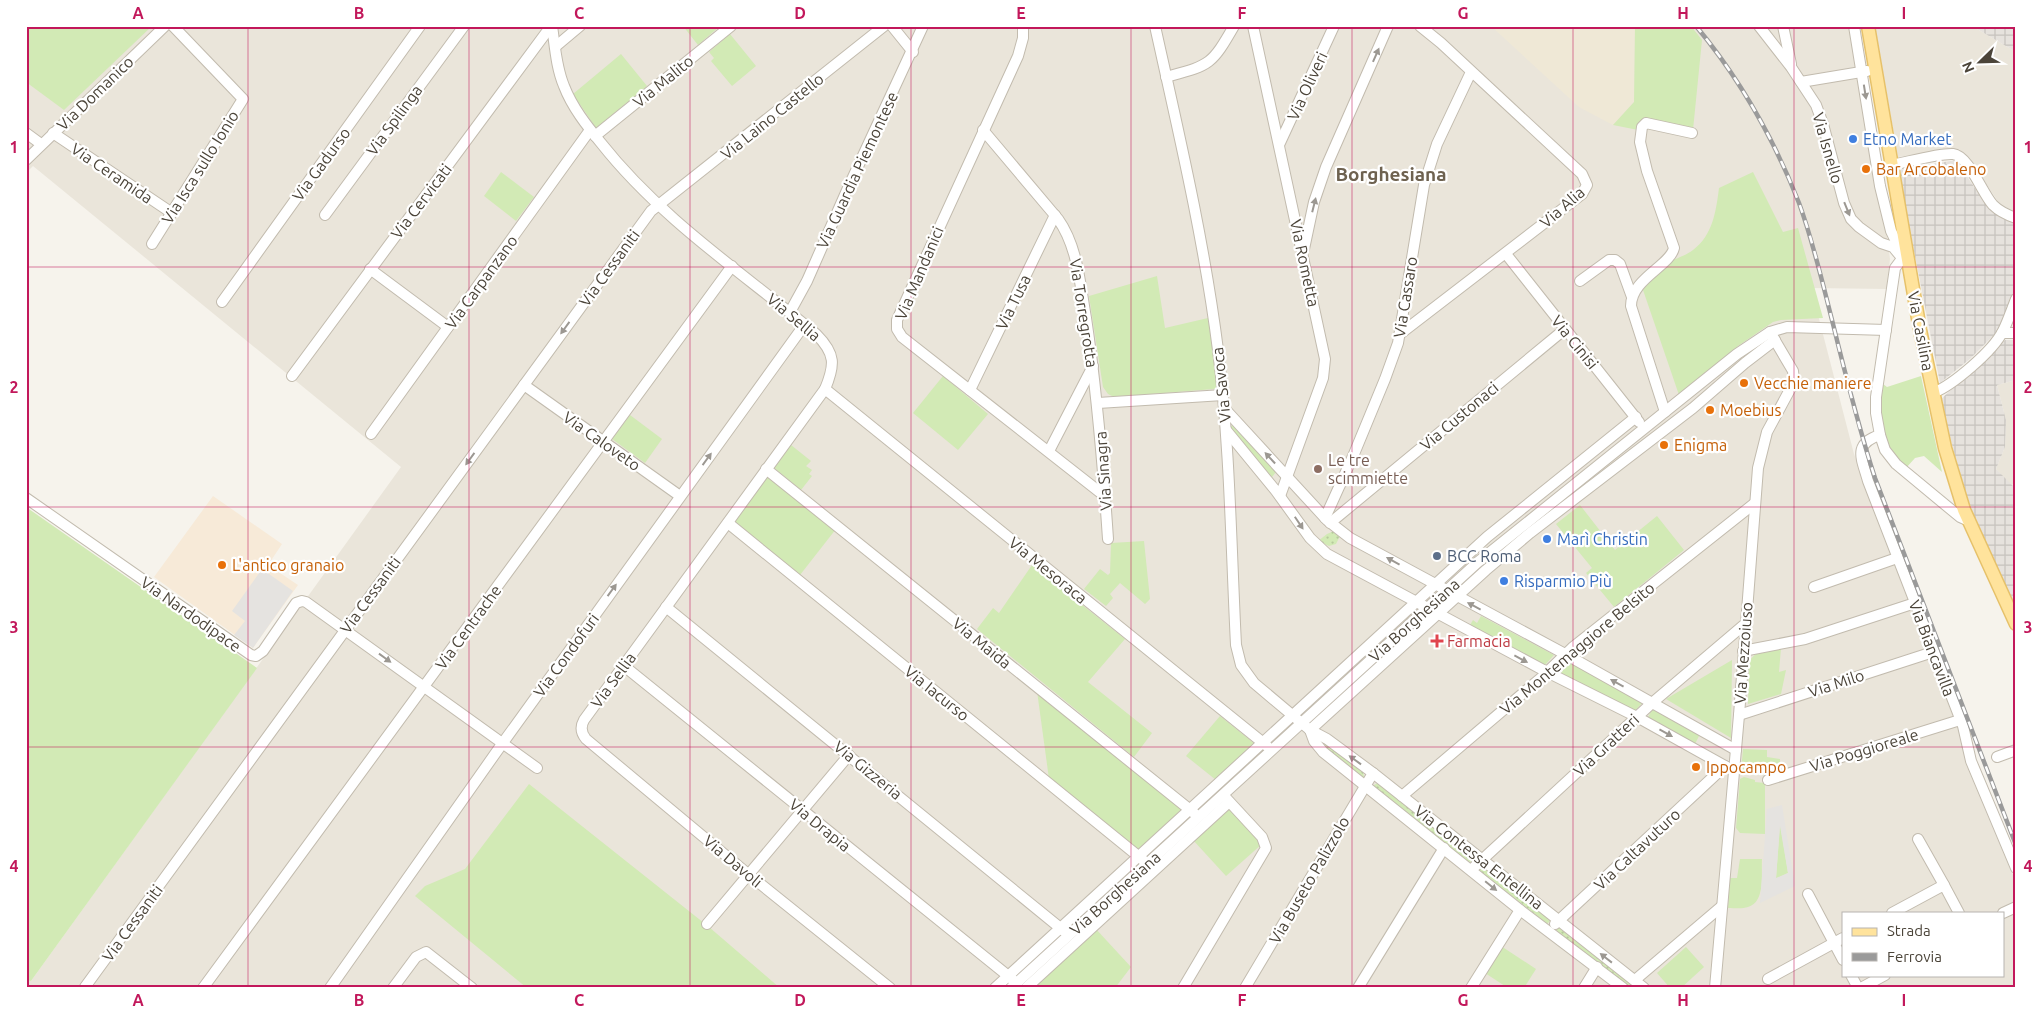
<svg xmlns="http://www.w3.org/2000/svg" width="2042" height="1014" viewBox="0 0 2042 1014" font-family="Ubuntu,sans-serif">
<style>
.residential{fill:#eae5da;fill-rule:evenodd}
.commercial{fill:#f7ead8}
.industrial{fill:url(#industrial-grid)}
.education{fill:#efe8d6}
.grass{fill:#d2eab5}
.park{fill:url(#park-dots)}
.parking{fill:#e5e3e0;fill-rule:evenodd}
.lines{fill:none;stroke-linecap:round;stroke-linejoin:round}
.minor-casing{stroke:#c2bbae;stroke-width:12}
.major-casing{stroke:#e6c16a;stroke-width:15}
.minor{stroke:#fff;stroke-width:10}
.major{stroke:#ffe39c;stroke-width:12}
.rail-casing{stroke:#9a9a9a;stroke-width:4.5}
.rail{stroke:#fff;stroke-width:2.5;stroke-dasharray:8;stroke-linecap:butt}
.oneway{fill:#9c9892}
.grid{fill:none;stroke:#c2185b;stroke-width:1;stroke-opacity:0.55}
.shop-dot{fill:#3f7fe0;stroke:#fff;stroke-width:2}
.food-dot{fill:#e8710a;stroke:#fff;stroke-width:2}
.education-dot{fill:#8d6e63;stroke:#fff;stroke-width:2}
.service-dot{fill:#5c6f8a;stroke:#fff;stroke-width:2}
.health-dot{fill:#e0444e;stroke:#fff;stroke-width:2}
.labels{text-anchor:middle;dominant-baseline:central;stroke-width:4.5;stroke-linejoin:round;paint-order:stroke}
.street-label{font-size:16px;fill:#4b4439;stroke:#fff}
.shop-label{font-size:16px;fill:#366cbe;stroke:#fff;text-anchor:start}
.food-label{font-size:16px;fill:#c56008;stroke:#fff;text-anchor:start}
.education-label{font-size:16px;fill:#785e54;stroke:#fff;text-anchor:start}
.service-label{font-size:16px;fill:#4e5e75;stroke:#fff;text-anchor:start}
.health-label{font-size:16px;fill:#be3a42;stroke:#fff;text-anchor:start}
.quarter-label{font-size:19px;font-weight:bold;fill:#6e6250;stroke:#fff}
.neatline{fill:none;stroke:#c2185b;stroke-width:2}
.grid-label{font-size:16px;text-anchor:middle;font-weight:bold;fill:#c2185b}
</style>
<defs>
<pattern id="industrial-grid" width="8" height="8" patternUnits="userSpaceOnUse" patternTransform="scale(1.25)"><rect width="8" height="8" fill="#e6e2dd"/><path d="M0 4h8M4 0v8" fill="none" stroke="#c7c3be"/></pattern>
<pattern id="park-dots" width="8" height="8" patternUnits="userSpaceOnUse" patternTransform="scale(1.25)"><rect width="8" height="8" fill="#d2eab5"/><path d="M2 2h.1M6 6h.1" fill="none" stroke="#b6ca9c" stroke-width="1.8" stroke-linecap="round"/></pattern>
</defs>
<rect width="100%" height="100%" fill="#f6f3ec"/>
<g class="residential">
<path d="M26 26H1849L1887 235 1890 259 1887 289 1811 288 1854 454 2016 883V988H26V980L31 981 401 467 33 166 26 173ZM1843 913H2003V975H1843Z"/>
<polygon points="1875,26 1972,26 2016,52 2016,212 2001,206 1971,161 1959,149 1898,157"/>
<polygon points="2016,380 2016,484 2010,485 1996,469 2005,447 2006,420 1997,385"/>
</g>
<polygon class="commercial" points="213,496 282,544 268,565 298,585 253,648 154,577"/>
<g class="industrial">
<polygon points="1972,26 2016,26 2016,52"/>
<polygon points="1956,160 1985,203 2000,217 2016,224 2016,287 1999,330 1970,359 1940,383 1898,170"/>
<polygon points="2005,340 2016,340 2016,380 1997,385 2006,420 2005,447 1996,469 2016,489 2016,608 1972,511 1958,467 1940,400"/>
</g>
<polygon class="education" points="1491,26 1635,26 1634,102 1613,125 1579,107"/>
<g class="grass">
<polygon points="26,26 152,26 64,110 26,82"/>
<polygon points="683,26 720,26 698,45"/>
<polygon points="1635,26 1691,26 1702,40 1693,130 1645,121 1638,130 1613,125 1634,102"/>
<polygon points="730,34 756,66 732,86 711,61 714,58 709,52"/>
<polygon points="621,54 647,86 596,128 573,94"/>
<polygon points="501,172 534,197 516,221 484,196"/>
<path d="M1753 172 1783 232 1798 228 1823 318 1781 320 1773 322 1738 346 1679 395 1643 290C1649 283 1655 272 1662 266 1672 259 1684 257 1693 250 1713 235 1716 211 1719 188Z"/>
<polygon points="1157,276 1165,328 1208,318 1218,386 1214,389 1114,397 1108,394 1103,387 1089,296"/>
<polygon points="943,376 988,414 958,450 913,413"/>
<polygon points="1921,376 1942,472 1924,456 1915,458 1906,468 1887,447 1879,413 1883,384 1887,387"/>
<polygon points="630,415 662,439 645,463 612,439"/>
<polygon points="1233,425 1276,472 1272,477 1233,433 1231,426"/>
<polygon points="791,445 811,461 806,466 812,470 809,474 812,476 801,490 773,467"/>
<polygon points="768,476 836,529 800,575 732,523"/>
<polygon points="1580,505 1615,550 1657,516 1684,550 1614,607 1586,573 1592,568 1556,524"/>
<polygon points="26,507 257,668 31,981 26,980"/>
<polygon points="1144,541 1150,599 1145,604 1120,583 1110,594 1113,598 1106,606 1084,589 1100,569 1108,575 1110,573 1111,543"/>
<polygon points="1032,565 1125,639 1088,682 1152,733 1134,757 977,629 993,608 999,613"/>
<polygon points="1481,616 1554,655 1545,665 1470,625 1473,620 1477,623"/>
<path d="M1781 648 1779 672 1786 670 1781 694 1748 704 1749 662C1755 650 1768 650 1781 648Z"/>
<polygon points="1563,659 1643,702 1633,713 1552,671"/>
<polygon points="1732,660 1731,738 1666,699"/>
<polygon points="1037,691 1185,809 1138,850 1049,779"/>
<polygon points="1653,708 1700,734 1694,746 1647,719"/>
<polygon points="1220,716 1255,744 1216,780 1186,756"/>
<polygon points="1743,749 1767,750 1767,757 1780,759 1780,773 1769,776 1741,771"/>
<polygon points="1744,777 1755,780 1755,782 1765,783 1765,834 1740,833 1736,828 1740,779"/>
<polygon points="529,784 709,927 780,988 527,988 415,896 425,886 465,869"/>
<polygon points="1229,808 1262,844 1226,876 1193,840"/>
<polygon points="1780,823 1788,873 1776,879"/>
<path d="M1740 859H1762C1761 873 1766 902 1748 907 1743 909 1734 908 1728 908L1730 878H1737Z"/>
<polygon points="1095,928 1131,967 1115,988 1032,988"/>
<polygon points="1501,946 1536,969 1524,988 1508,988 1485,973"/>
<polygon points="1686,947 1704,967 1681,988 1670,988 1657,973"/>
</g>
<g class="park">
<polygon points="1334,531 1341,534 1336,544 1329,546 1318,541 1327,534"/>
<polygon points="1319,738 1363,771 1364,777 1362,778 1319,745"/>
<polygon points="1378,783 1474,858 1474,861 1468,862 1374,788 1374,785"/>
<polygon points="1481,865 1551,920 1547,924 1545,922 1481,872 1478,868"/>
<polygon points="1559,926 1638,988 1627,988 1558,933 1556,928"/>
</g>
<g class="parking">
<polygon points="262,569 293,591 253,648 234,635 245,621 232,611"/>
<path d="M1782 805 1795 886 1760 903 1767 809ZM1780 826 1788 873 1776 878Z"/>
</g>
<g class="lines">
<defs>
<g id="minor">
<path d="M552 26C555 46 556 67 564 86 572 107 587 126 601 143 661 219 743 273 816 334 836 354 835 365 825 389L584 720C580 727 581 733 586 739L748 874 890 988"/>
<polyline points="892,26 913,52"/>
<polyline points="1023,26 1023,38 1018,56 897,320 897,329 902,337 1106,497"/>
<path d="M1155 26C1179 134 1204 240 1218 350 1230 447 1231 546 1236 645L1241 665 1254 683 1310 730 1327 739 1373 773 1644 988"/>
<polyline points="1253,26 1325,359 1323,378 1280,496"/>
<polyline points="1759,26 1791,67 1816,105 1823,124 1844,203 1851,219 1859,227 1881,243 1893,247 1903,259"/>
<polyline points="1783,26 1791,64"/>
<polyline points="1854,26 1880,186 1891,231 1902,254"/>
<polyline points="555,47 580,26"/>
<path d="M1166 77C1210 65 1211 66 1234 26"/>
<polyline points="1801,82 1867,71"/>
<path d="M983 130 1058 219C1078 247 1080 285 1086 318 1097 392 1103 465 1108 539"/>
<polyline points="26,133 41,144"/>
<polyline points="53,133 172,213"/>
<polyline points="595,136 731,26"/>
<polyline points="1279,145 1334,26"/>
<polyline points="26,160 165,26"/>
<path d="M1892 165C1908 162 1939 153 1953 154 1969 156 1982 193 1993 205 1999 211 2007 215 2016 218"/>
<polyline points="325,215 464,26"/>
<polyline points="152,244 243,99 173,26"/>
<polyline points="1304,249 1314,202 1326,167 1388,26"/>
<polyline points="1506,254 1639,422"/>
<polyline points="1908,257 1901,260 1895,268 1876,397 1876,413 1880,435 1885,450 1896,464 1960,517 1969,521"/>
<polyline points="370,269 448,327"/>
<polyline points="1580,281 1609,260 1615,260 1620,264 1632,297"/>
<polyline points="222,302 420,26"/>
<polyline points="790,312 807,281 848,188 923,26"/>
<polyline points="2002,333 2016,333"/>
<polyline points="1400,334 1582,194 1587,185 1582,174 1441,43 1420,26"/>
<polyline points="292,376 551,26"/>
<polyline points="524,385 680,496"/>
<polyline points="825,389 1267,746"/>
<polyline points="970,390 1055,215"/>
<path d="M1933 393C1953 385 1993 351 2003 331 2008 321 2012 309 2016 299"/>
<polyline points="1098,403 1223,395"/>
<polyline points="1224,408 1327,520 1350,538 1565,654 1736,750"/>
<path d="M1665 412 1631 306C1631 279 1670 266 1674 248L1647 171 1640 142 1642 127 1646 123 1692 133"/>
<polyline points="1226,430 1276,491 1310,538 1327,554 1547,672 1637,717 1734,771"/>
<polyline points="371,434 590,130"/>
<path d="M1880 435C1852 444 1862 459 1868 481L1963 726 1971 761 2016 868"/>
<polyline points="1049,451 1093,366"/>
<polyline points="766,469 1194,813"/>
<polyline points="26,498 251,655 256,656 263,651 296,603 302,601 306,602 537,768"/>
<polyline points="1325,518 1354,454 1385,379 1398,343 1424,185 1437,144 1471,72"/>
<polyline points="728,523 1143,860"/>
<polyline points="1330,523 1565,329"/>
<polyline points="1814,587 1897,558"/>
<polyline points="666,607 1064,931"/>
<polyline points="1743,651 1805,639 1915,603"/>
<polyline points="624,666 1012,979"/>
<polyline points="1739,715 1933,652"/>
<polyline points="1310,730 1486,570 1530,533 1693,408 1745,363 1775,340"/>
<polyline points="1310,730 1314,741 1323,752 1520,910 1623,988"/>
<polyline points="1997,757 2016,750"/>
<polyline points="1768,780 1960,720"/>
<polyline points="1402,796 1541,678 1572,648 1755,503"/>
<polyline points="1918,839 1944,885"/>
<polyline points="1471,870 1652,703 1745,624"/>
<polyline points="1808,894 1843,960"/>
<polyline points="1892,913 1944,885 1959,913"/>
<polyline points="2003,913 2016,907"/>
<polyline points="707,924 849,755"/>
<polyline points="1555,924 1725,766"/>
<polyline points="1851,975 1858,988"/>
<polyline points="1768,979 1843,938"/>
<polyline points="1635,980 1722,906"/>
<polyline points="85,987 651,211 884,26"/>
<polyline points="203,988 732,266"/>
<polyline points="330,988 502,744 805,324"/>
<polyline points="393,988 416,957 426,952 472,988"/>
<polyline points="995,988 1487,537 1636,417"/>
<polyline points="1011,988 1478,562 1737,354 1770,332 1787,327 1886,330"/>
<polyline points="1026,988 1229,802"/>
<polyline points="1183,988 1266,848 1262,837 1225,797"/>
<polyline points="1245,988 1373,773"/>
<polyline points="1358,988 1444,848"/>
<polyline points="1471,988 1520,910"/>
<polyline points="1584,988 1597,967"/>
<polyline points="1715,988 1739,715 1758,468 1767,432 1794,382 1793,371 1770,332"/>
<polyline points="1861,988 1885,975"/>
</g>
<polyline id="major" points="1868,26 1920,330 1945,448 1964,510 2016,624"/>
</defs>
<use href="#minor" class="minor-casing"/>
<use href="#major" class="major-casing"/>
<use href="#minor" class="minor"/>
<use href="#major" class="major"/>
<defs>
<path id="rail" d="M1696 26C1740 79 1774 139 1799 203 1813 241 1822 281 1832 320 1845 373 1858 426 1875 478L2016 845"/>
</defs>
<use href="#rail" class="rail-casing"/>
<use href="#rail" class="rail"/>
</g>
<defs><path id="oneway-solid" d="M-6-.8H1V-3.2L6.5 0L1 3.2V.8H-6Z" transform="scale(1.25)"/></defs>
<g class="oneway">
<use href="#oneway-solid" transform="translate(1376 55) rotate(-66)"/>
<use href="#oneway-solid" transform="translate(1865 92) rotate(81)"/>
<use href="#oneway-solid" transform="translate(1314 205) rotate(-76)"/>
<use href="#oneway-solid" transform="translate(1847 209) rotate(68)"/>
<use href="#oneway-solid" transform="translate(565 328) rotate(126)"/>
<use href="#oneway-solid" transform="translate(1270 458) rotate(-133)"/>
<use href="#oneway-solid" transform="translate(470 459) rotate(126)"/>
<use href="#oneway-solid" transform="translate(707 459) rotate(-54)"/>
<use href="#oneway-solid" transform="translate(1299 523) rotate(56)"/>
<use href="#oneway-solid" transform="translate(1393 561) rotate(-151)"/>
<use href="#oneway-solid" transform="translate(612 590) rotate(-54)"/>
<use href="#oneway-solid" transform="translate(1474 606) rotate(-152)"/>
<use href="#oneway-solid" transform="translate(385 658) rotate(36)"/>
<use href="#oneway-solid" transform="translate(1521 659) rotate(28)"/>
<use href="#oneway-solid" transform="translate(1617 683) rotate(-151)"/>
<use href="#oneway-solid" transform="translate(1666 733) rotate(29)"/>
<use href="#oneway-solid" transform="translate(1355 760) rotate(-144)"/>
<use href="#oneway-solid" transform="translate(1491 886) rotate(39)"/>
<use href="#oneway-solid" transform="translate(1606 958) rotate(-142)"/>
</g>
<path class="grid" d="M248 26V988M469 26V988M690 26V988M911 26V988M1131 26V988M1352 26V988M1573 26V988M1794 26V988M26 267H2016M26 507H2016M26 747H2016"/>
<g class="shop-dot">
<circle cx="1853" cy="139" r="5"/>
<circle cx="1547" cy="539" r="5"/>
<circle cx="1504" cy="581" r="5"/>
</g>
<g class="food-dot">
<circle cx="1866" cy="169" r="5"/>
<circle cx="1744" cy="383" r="5"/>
<circle cx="1710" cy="410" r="5"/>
<circle cx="1664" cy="445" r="5"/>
<circle cx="222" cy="565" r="5"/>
<circle cx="1696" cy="767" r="5"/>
</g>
<circle class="education-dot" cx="1318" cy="469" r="5"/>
<circle class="service-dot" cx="1437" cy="556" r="5"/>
<path class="health-dot" d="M1434.5 633.5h5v5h5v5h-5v5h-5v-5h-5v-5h5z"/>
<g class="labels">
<g class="street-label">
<text transform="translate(663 81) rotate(-39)">Via Malito</text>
<text transform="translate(1307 86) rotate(-65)">Via Oliveri</text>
<text transform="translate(95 93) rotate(-44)">Via Domanico</text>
<text transform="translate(772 116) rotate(-39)">Via Laino Castello</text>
<text transform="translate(394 120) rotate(-54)">Via Spilinga</text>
<text transform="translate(1828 148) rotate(74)">Via Isnello</text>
<text transform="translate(321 164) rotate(-54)">Via Gadurso</text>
<text transform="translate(200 167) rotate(-58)">Via Isca sullo Ionio</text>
<text transform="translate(857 170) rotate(-65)">Via Guardia Piemontese</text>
<text transform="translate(112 173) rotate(34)">Via Ceramida</text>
<text transform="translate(421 201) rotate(-53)">Via Cervicati</text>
<text transform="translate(1562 207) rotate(-41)">Via Alia</text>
<text transform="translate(1305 263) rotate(78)">Via Rometta</text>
<text transform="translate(609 268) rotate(-54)">Via Cessaniti</text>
<text transform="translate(919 273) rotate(-67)">Via Mandanici</text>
<text transform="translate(481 282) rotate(-54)">Via Carpanzano</text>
<text transform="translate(1405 297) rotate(-81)">Via Cassaro</text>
<text transform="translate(1013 302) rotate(-64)">Via Tusa</text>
<text transform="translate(1084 313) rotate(81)">Via Torregrotta</text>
<text transform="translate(794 317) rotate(40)">Via Sellia</text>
<text transform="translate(1921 331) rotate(79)">Via Casilina</text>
<text transform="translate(1575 342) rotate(51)">Via Cinisi</text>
<text transform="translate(1221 385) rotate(-96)">Via Savoca</text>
<text transform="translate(1459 416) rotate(-40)">Via Custonaci</text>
<text transform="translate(602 441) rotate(35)">Via Caloveto</text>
<text transform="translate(1103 471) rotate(-94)">Via Sinagra</text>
<text transform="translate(1048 570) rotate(39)">Via Mesoraca</text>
<text transform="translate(370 595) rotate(-54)">Via Cessaniti</text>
<text transform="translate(191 614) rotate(35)">Via Nardodipace</text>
<text transform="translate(1414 620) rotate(-42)">Via Borghesiana</text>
<text transform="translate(468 627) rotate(-54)">Via Centrache</text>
<text transform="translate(982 643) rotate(39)">Via Maida</text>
<text transform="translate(1577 648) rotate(-40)">Via Montemaggiore Belsito</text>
<text transform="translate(1932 648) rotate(69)">Via Biancavilla</text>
<text transform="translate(1743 653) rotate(-86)">Via Mezzoiuso</text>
<text transform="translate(566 655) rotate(-54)">Via Condofuri</text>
<text transform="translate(613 680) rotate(-54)">Via Sellia</text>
<text transform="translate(1836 683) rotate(-18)">Via Milo</text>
<text transform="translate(937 693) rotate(39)">Via Iacurso</text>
<text transform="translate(1606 745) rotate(-43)">Via Gratteri</text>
<text transform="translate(1864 750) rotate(-17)">Via Poggioreale</text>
<text transform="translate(868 770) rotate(39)">Via Gizzeria</text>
<text transform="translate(820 825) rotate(39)">Via Drapia</text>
<text transform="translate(1637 849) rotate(-43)">Via Caltavuturo</text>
<text transform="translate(1479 857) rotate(38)">Via Contessa Entellina</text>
<text transform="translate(733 861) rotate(40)">Via Davoli</text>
<text transform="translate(1309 880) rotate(-60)">Via Buseto Palizzolo</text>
<text transform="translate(1115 893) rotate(-42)">Via Borghesiana</text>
<text transform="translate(132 923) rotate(-54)">Via Cessaniti</text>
</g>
<g class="shop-label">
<text x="1863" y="139">Etno Market</text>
<text x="1557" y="539">Marì Christin</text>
<text x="1514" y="581">Risparmio Più</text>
</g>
<g class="food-label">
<text x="1876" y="169">Bar Arcobaleno</text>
<text x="1754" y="383">Vecchie maniere</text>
<text x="1720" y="410">Moebius</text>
<text x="1674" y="445">Enigma</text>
<text x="232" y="565">L'antico granaio</text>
<text x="1706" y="767">Ippocampo</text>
</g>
<g class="education-label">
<text x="1328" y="460">Le tre<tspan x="1328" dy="18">scimmiette</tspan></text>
</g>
<g class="service-label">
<text x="1447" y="556">BCC Roma</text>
</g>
<g class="health-label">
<text x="1447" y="641">Farmacia</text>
</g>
<g class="quarter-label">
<text x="1391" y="174">Borghesiana</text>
</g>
</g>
<rect width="2042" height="1014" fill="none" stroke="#ffffff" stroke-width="55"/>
<rect x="1842" y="912" width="162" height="65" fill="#ffffff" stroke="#b7b4b0"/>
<rect x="1852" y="928" width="25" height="8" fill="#ffe39c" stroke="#b7b4b0"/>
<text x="1887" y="936" font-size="15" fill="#4b4439">Strada</text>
<rect x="1852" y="953" width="25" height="8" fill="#9a9a9a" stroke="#b7b4b0"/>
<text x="1887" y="962" font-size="15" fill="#4b4439">Ferrovia</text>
<g transform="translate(1980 62) rotate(247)" stroke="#ffffff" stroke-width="4" paint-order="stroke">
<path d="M0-4L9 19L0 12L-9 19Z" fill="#4b4439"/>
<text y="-8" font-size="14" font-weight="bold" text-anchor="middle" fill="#4b4439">N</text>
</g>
<rect x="28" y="28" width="1986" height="958" class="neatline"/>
<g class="grid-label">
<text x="138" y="19">A</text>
<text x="359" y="19">B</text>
<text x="579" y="19">C</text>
<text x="800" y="19">D</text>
<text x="1021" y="19">E</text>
<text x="1242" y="19">F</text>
<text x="1463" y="19">G</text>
<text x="1683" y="19">H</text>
<text x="1904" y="19">I</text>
<text x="14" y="153">1</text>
<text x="2028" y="153">1</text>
<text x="14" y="393">2</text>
<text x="2028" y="393">2</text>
<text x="14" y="633">3</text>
<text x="2028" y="633">3</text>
<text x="14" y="872">4</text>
<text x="2028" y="872">4</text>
<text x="138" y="1006">A</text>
<text x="359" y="1006">B</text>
<text x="579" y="1006">C</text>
<text x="800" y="1006">D</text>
<text x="1021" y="1006">E</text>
<text x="1242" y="1006">F</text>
<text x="1463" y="1006">G</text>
<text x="1683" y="1006">H</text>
<text x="1904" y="1006">I</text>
</g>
</svg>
